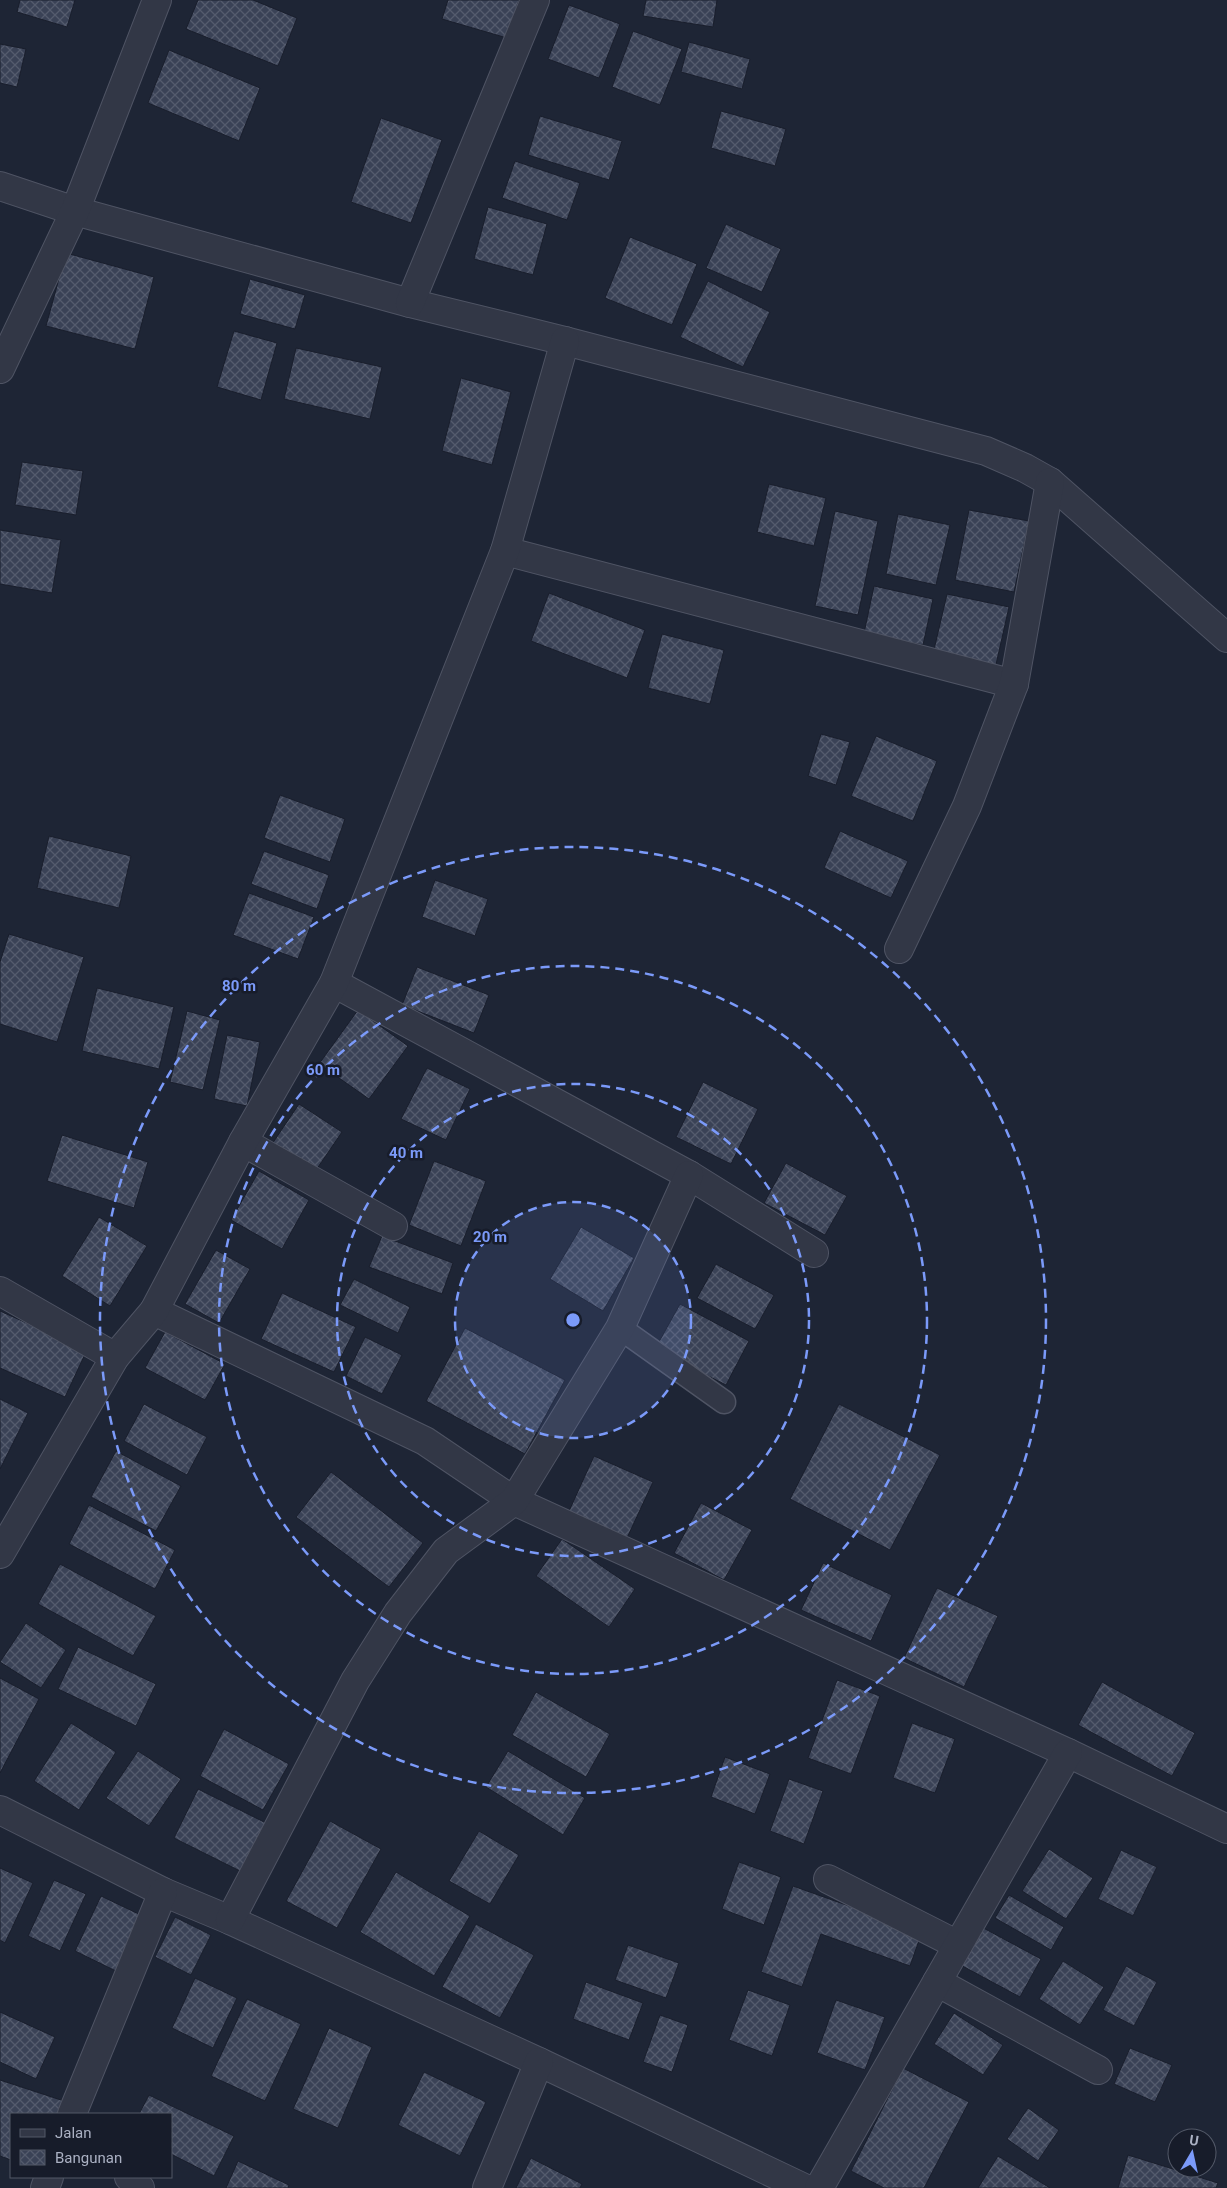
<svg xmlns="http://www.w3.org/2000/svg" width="1227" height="2188" viewBox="0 0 1227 2188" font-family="Roboto,sans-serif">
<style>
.building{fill:url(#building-cross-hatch);stroke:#191e2c}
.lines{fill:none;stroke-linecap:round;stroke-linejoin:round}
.lane-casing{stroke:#4f5464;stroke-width:25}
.street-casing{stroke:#4f5464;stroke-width:30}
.lane{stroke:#323746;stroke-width:22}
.street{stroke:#323746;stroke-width:28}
.ring{fill:none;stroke:#7b9af9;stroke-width:2.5;stroke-dasharray:9 6}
.centre{fill:#7b9af9;stroke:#171c2a;stroke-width:2.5}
.ring-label{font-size:15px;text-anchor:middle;font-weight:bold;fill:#7b9af9;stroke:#171c2a;stroke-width:5;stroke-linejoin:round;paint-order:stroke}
</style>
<defs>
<pattern id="building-cross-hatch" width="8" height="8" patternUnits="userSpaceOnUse" patternTransform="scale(1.25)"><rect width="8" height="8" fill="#3a4256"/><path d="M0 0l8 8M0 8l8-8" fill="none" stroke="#545b6d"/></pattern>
</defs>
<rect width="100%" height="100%" fill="#1e2535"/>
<g class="building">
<polygon points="20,0 75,0 67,27 17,12"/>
<polygon points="198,0 253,0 297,18 278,66 186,29"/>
<polygon points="448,0 519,0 507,38 442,19"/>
<polygon points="646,0 717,0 713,27 643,16"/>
<polygon points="569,5 620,24 599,78 548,59"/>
<polygon points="633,31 682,49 660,105 612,87"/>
<polygon points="689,42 750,59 742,89 681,72"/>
<polygon points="0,44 26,49 17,87 0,83"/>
<polygon points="169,50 260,88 239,141 148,103"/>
<polygon points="721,111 786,129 775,166 711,148"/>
<polygon points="540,116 622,141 609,180 528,155"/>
<polygon points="381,118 442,140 411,223 351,202"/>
<polygon points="515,161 580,183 567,220 502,198"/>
<polygon points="488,207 547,224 533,275 474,259"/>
<polygon points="726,224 781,249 762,292 706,268"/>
<polygon points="630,237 697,264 672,325 605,298"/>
<polygon points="66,253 154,277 135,349 46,326"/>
<polygon points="250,279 305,295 295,329 240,314"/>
<polygon points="708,281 770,312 743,367 680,337"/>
<polygon points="234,331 277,343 261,400 217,387"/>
<polygon points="296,348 382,367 370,419 284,399"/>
<polygon points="461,378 511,392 492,465 442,451"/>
<polygon points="22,462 83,471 76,515 15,505"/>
<polygon points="769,484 826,498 814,546 757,532"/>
<polygon points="969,510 1029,521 1014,592 955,580"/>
<polygon points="835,511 878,521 858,615 815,606"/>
<polygon points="898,514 950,525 936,585 886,574"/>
<polygon points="0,530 61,540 52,593 0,584"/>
<polygon points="874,586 933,599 923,645 864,633"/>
<polygon points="549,593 645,630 627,678 531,641"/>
<polygon points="947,594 1009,607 995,669 933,654"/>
<polygon points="662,634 724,650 710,704 648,688"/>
<polygon points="821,734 850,742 836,785 808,776"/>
<polygon points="876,736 937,761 913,821 851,796"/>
<polygon points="280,795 345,819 330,862 264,838"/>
<polygon points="840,831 908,861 891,898 824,868"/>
<polygon points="49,836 131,856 119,908 37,888"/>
<polygon points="264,851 329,875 317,909 251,884"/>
<polygon points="435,880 488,899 475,936 422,917"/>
<polygon points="249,893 314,917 298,959 233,935"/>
<polygon points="9,934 84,957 57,1042 0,1024 0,962"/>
<polygon points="417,967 489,995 474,1033 402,1005"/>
<polygon points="97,988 174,1007 159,1069 82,1051"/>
<polygon points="358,1010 408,1046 369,1099 319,1064"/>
<polygon points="187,1011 220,1020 203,1090 170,1082"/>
<polygon points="227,1035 260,1042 247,1106 214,1099"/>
<polygon points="427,1068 470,1089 446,1140 401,1119"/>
<polygon points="703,1082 758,1109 731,1164 676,1137"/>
<polygon points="299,1104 342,1132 312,1176 270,1147"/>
<polygon points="62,1135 148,1162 134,1208 47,1181"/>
<polygon points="434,1161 486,1181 461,1246 409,1225"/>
<polygon points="786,1163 847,1196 825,1235 764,1203"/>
<polygon points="259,1171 309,1200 282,1249 231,1220"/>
<polygon points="99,1217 147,1246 110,1306 62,1276"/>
<polygon points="581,1227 634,1258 603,1311 550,1279"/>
<polygon points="382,1236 453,1263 442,1294 369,1267"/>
<polygon points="216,1250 250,1269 219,1323 185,1304"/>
<polygon points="716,1264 774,1295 755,1329 697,1298"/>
<polygon points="354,1279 410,1307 398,1333 340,1305"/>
<polygon points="282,1293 356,1327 334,1372 261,1339"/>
<polygon points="680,1304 749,1341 726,1385 655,1349"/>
<polygon points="0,1311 87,1350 65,1397 0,1368"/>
<polygon points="465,1328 565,1380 525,1454 426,1401"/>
<polygon points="165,1332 225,1364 205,1400 145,1368"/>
<polygon points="365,1337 402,1355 382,1394 346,1376"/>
<polygon points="0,1399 28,1413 0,1469"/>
<polygon points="144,1404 207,1437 187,1475 124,1441"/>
<polygon points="839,1404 940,1455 890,1550 790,1499"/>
<polygon points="116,1451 181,1486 156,1531 91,1497"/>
<polygon points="594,1456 653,1482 627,1538 569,1511"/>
<polygon points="331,1472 423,1543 389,1587 296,1517"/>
<polygon points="701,1503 752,1530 724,1580 674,1553"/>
<polygon points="89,1505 175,1550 155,1589 69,1544"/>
<polygon points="562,1539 635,1589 609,1627 536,1576"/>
<polygon points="823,1563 892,1595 871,1641 801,1610"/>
<polygon points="60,1564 156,1616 133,1656 38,1604"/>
<polygon points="937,1588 998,1616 964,1687 904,1658"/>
<polygon points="26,1623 66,1650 41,1688 0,1662"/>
<polygon points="78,1647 156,1684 136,1726 58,1689"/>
<polygon points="0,1678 39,1699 0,1773"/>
<polygon points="837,1680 880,1696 851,1774 808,1758"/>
<polygon points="1102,1682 1195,1733 1172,1776 1078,1725"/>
<polygon points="536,1692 610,1734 586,1777 512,1735"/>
<polygon points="71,1723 116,1752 79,1810 34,1781"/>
<polygon points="912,1723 955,1739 935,1793 893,1778"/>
<polygon points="224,1729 289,1764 263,1810 200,1776"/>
<polygon points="138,1751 181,1779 149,1826 106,1798"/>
<polygon points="508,1751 585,1798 563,1835 486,1787"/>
<polygon points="725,1757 770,1774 755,1814 711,1797"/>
<polygon points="789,1779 823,1791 804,1844 770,1831"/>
<polygon points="198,1789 268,1824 244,1873 174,1838"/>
<polygon points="330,1821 381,1849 337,1928 286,1901"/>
<polygon points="479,1831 519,1855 490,1904 449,1881"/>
<polygon points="1049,1849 1093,1878 1066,1919 1022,1891"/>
<polygon points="1121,1850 1157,1867 1133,1916 1098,1899"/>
<polygon points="739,1862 781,1877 764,1925 722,1909"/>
<polygon points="0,1868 33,1883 5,1943 0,1940"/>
<polygon points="396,1872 470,1916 434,1976 360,1932"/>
<polygon points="54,1880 86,1894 60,1951 28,1936"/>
<polygon points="793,1886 922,1932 910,1966 821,1934 802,1987 761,1972"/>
<polygon points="1009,1895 1064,1927 1051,1950 995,1918"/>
<polygon points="101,1896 145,1917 118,1972 75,1951"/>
<polygon points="175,1917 211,1935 191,1975 155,1957"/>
<polygon points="476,1924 534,1955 500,2018 442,1987"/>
<polygon points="976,1924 1041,1959 1020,1997 955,1962"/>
<polygon points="628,1945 679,1963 666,1998 615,1980"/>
<polygon points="1063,1961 1104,1987 1080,2025 1039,1999"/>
<polygon points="1126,1966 1157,1982 1134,2026 1103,2010"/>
<polygon points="195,1978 237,1998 213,2048 172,2028"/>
<polygon points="586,1982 643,2003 629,2040 573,2019"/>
<polygon points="748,1990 790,2005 772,2056 729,2040"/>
<polygon points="247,1999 301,2024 265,2101 211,2076"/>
<polygon points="836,2000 885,2017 865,2070 817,2053"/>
<polygon points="0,2012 55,2037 36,2079 0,2062"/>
<polygon points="954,2013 1003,2045 983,2075 934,2044"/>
<polygon points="660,2015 688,2025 672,2072 643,2062"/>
<polygon points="329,2028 372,2047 338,2128 293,2109"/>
<polygon points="1130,2048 1172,2065 1155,2102 1114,2084"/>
<polygon points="903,2068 969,2102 924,2188 884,2188 851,2171"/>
<polygon points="424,2072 486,2102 460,2156 398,2125"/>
<polygon points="0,2080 64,2101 60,2114 11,2114 11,2160 0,2156"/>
<polygon points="149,2095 234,2136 214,2176 171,2154 171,2114 139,2114"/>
<polygon points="1028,2108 1059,2130 1038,2161 1007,2139"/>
<polygon points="1128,2155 1218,2183 1216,2188 1118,2188"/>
<polygon points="998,2156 1050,2188 978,2188"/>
<polygon points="531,2158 582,2184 580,2188 516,2188"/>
<polygon points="238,2161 289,2185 288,2188 226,2188"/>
</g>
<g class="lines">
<defs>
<polyline id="lane" points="620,1328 724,1402"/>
<g id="street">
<polyline points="0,186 75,211 410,303 565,341 986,451 1025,468 1050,482 1227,638"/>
<polyline points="410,303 535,0"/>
<polyline points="0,369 75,211 157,0"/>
<polyline points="505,551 1014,684"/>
<polyline points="899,949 967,806 1014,684 1050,482"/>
<polyline points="334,983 689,1175 814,1253"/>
<polyline points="243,1142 393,1226"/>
<polyline points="0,1291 115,1357"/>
<polyline points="154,1311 425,1441 514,1501 1068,1753 1227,1829"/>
<polyline points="0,1554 115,1357 154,1311 243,1142 334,983 505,551 565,341"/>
<polyline points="0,1810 163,1892 230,1920 539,2062 804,2188"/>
<polyline points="828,1879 958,1945"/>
<polyline points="230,1920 355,1681 398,1613 446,1551 514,1501 620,1328 689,1175"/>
<polyline points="937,1982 1098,2070"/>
<polyline points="72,2114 163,1892"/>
<polyline points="129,2177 140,2188"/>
<polyline points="45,2188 49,2177"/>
<polyline points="487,2188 539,2062"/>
<polyline points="819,2188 1068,1753"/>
</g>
</defs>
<use href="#lane" class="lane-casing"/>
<use href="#street" class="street-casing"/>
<use href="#lane" class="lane"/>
<use href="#street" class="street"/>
</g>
<circle cx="573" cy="1320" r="118" fill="#7b9af9" fill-opacity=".12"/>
<g class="ring">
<circle cx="573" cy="1320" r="118"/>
<circle cx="573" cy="1320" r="236"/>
<circle cx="573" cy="1320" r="354"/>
<circle cx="573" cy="1320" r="473"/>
</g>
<circle cx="573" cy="1320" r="8" class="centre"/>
<g class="ring-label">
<text x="239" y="991">80 m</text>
<text x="323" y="1075">60 m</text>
<text x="406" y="1158">40 m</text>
<text x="490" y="1242">20 m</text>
</g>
<rect x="10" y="2113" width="162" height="65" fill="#171c2a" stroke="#525867"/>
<rect x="20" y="2129" width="25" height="8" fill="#323746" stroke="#525867"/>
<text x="55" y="2138" font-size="15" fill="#abb1c3">Jalan</text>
<rect x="20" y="2150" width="25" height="15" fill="url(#building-cross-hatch)" stroke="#525867"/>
<text x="55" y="2163" font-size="15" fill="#abb1c3">Bangunan</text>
<g transform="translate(1192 2153) rotate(9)"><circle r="24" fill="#171c2a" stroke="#525867"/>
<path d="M0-4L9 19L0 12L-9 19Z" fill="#7b9af9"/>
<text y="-8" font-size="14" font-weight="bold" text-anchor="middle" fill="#abb1c3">U</text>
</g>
</svg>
